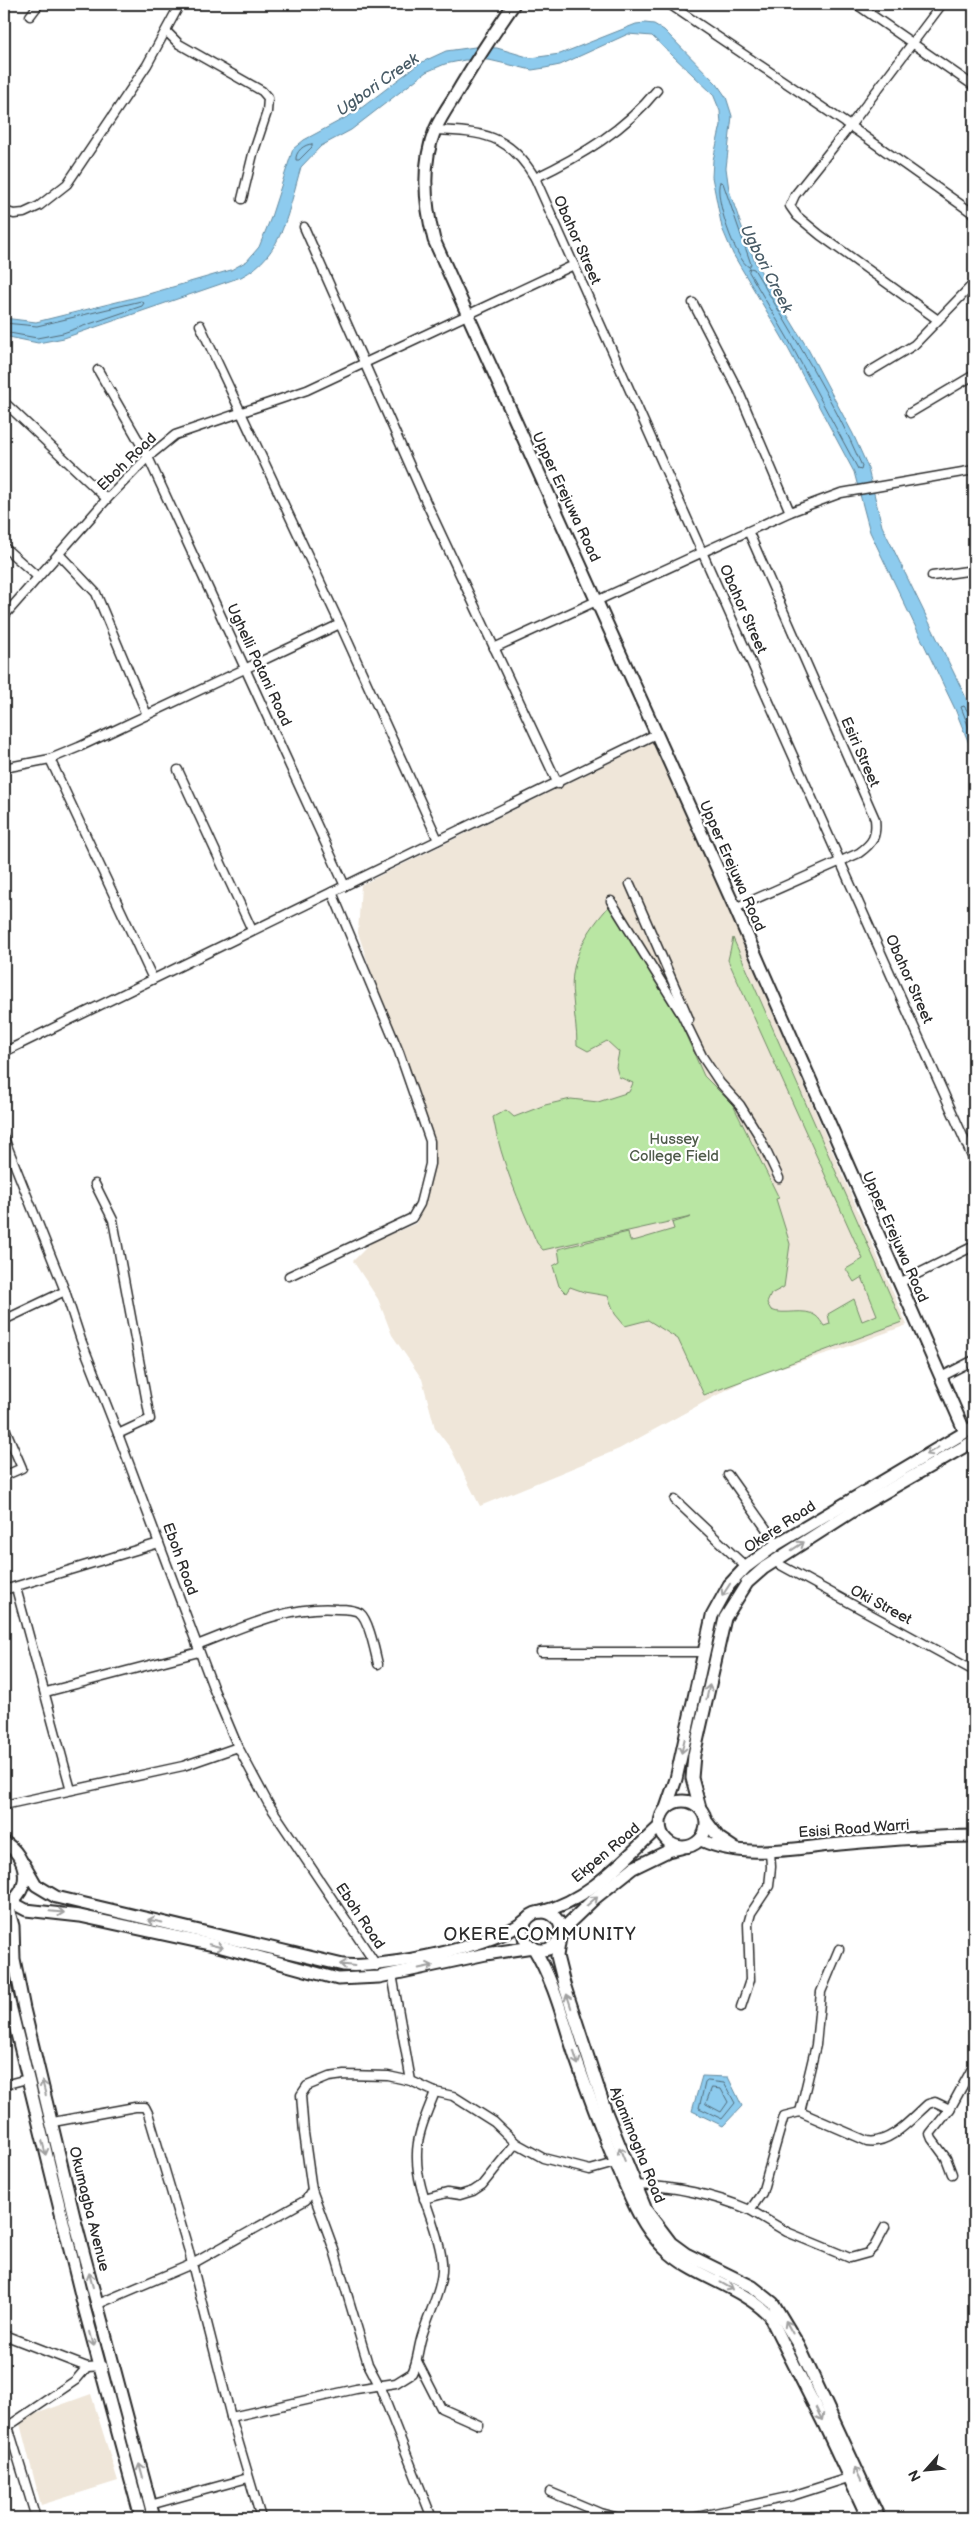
<svg xmlns="http://www.w3.org/2000/svg" width="978" height="2522" viewBox="0 0 978 2522" font-family="'Balsamiq Sans',sans-serif">
<style>
.built{fill:#efe6d9}
.green{fill:#b9e6a3;stroke:#728867}
.water{fill:#8dcbee;stroke:#668ba0}
.lines{fill:none;stroke-linecap:round;stroke-linejoin:round}
.shore{stroke:#526b79;stroke-width:1}
.street-casing{stroke:#2b2b2b;stroke-width:11}
.secondary-casing{stroke:#2b2b2b;stroke-width:15}
.street{stroke:#fff;stroke-width:8}
.secondary{stroke:#fff;stroke-width:11}
.oneway{stroke:#a0a0a0}
.labels{text-anchor:middle;dominant-baseline:central;stroke-width:4.5;stroke-linejoin:round;paint-order:stroke}
.street-label{font-size:15px;fill:#2b2b2b;stroke:#fff}
.park-label{font-size:15px;fill:#4e5a49;stroke:#fff}
.water-label{font-size:16px;font-style:italic;fill:#485b66;stroke:#fff}
.quarter-label{font-size:18px;letter-spacing:1px;fill:#2b2b2b;stroke:#fff}
</style>
<rect width="100%" height="100%" fill="#fff"/>
<filter id="ink" filterUnits="userSpaceOnUse"><feTurbulence type="fractalNoise" baseFrequency=".02" numOctaves="2"/><feDisplacementMap in="SourceGraphic" scale="10" xChannelSelector="R" yChannelSelector="G"/><feConvolveMatrix kernelMatrix="1 2 1 2 8 2 1 2 1" color-interpolation-filters="sRGB"/></filter>
<g filter="url(#ink)">
<g class="built">
<polygon points="656,740 907,1325 844,1348 750,1377 619,1449 480,1506 451,1449 435,1428 422,1379 392,1335 378,1299 353,1261 372,1242 417,1223 424,1200 429,1142 358,933 361,885"/>
<polygon points="91,2394 118,2481 41,2505 19,2420"/>
</g>
<path class="green" d="M611 904 677 1015 704 1076 733 1105 779 1198 776 1199 790 1244 784 1287 771 1294 767 1303 771 1310C784 1316 805 1307 816 1316 819 1318 822 1323 824 1326L830 1324 828 1314 854 1299 862 1321 877 1315 862 1277 854 1282 846 1269 863 1259 728 960 733 938 902 1322 704 1395 678 1339 648 1320 625 1326 615 1314 608 1296 584 1292 570 1287 566 1293 559 1286 553 1266 560 1262 558 1249 628 1232 630 1241 637 1240 674 1229 672 1223 691 1217 543 1250 537 1243C519 1201 501 1162 493 1117L506 1110 514 1117 545 1105 571 1099 598 1102 629 1092 633 1083 619 1077 616 1067 619 1052 607 1041 588 1051 577 1045C577 1029 574 1014 573 998 568 959 587 931 611 904Z"/>
<g class="water">
<path d="M645 23 654 24 664 30 717 84 726 97 732 116 726 168 729 190 740 222 755 262 808 349 853 434 867 465 882 526 974 714V756L955 709 870 532 854 472 783 339 733 254 722 228 712 177 713 160 721 125 720 111 713 94 652 36 628 34 560 65 545 68 532 70 489 60H465L445 64 426 72 351 130 321 146 301 167C288 210 284 255 241 277L64 338 38 343 4 336V318L36 322 145 295 231 270 247 261 259 247 270 220 293 149 304 140 356 112 420 63 446 51 475 47 497 48 531 58 560 54 636 24Z"/>
<polygon points="702,2076 728,2077 742,2106 723,2126 692,2111"/>
</g>
<g class="lines">
<g class="shore">
<path d="M312 144V147L299 160H296C295 152 304 144 312 144Z"/>
<path d="M720 182 723 183 751 264 749 267C736 261 713 195 720 182Z"/>
<path d="M750 268 754 269C792 333 832 397 862 466L861 470 858 469 787 337 749 272Z"/>
<polyline points="4,323 37,326 141,301 144,303 142,306 63,333 37,338 4,332"/>
<polyline points="974,715 969,713 964,706 961,707 974,741"/>
<polygon points="708,2081 724,2083 735,2103 722,2119 699,2108 705,2083"/>
<polygon points="712,2088 721,2089 728,2102 721,2112 706,2104"/>
</g>
<defs>
<g id="street">
<polyline points="313,4 315,4"/>
<polyline points="669,4 850,126 974,214"/>
<polyline points="856,4 974,86"/>
<polyline points="30,16 39,4"/>
<polyline points="166,31 179,44 262,91 268,98 267,112 253,154 242,199"/>
<path d="M435 130C483 132 509 134 535 178L974 1161"/>
<path d="M535 178C581 156 625 130 657 90"/>
<polyline points="4,211 14,214 24,213 39,206 67,184 147,65 180,4"/>
<polyline points="304,227 426,502 558,784"/>
<polyline points="693,303 738,390 790,512"/>
<polyline points="938,320 820,235 797,216 790,206 795,195 850,126 942,4"/>
<polyline points="200,325 340,624 438,840"/>
<polyline points="98,370 148,457 345,886"/>
<polyline points="869,372 914,345 974,283"/>
<polyline points="4,402 107,499"/>
<polyline points="910,413 974,375"/>
<polyline points="4,547 38,577"/>
<polyline points="59,554 96,593 147,715"/>
<polyline points="932,576 974,570"/>
<polyline points="4,616 107,499 148,457 175,435 307,390 574,265"/>
<polyline points="494,648 790,512 841,493 974,470"/>
<polyline points="50,759 153,979"/>
<polyline points="4,768 50,759 79,747 340,624"/>
<polyline points="178,770 252,930"/>
<polyline points="630,884 689,1019"/>
<polyline points="611,901 682,1015 702,1056 720,1083 740,1105 758,1134 779,1178"/>
<path d="M735 908 859 853C873 843 877 836 875 819L749 533"/>
<polyline points="4,1052 656,734"/>
<polyline points="4,1138 65,1291 81,1340 118,1434 214,1690 238,1747 268,1803 377,1966"/>
<polyline points="95,1184 113,1220 150,1419 118,1434"/>
<polyline points="289,1276 412,1218 420,1204 430,1164 430,1141 399,1052 332,892"/>
<polyline points="899,1283 974,1246"/>
<polyline points="4,1320 65,1291"/>
<polyline points="941,1377 974,1360"/>
<polyline points="4,1426 22,1468 4,1476"/>
<polyline points="728,1475 777,1544"/>
<polyline points="675,1500 746,1567"/>
<polyline points="775,1562 974,1671"/>
<polyline points="16,1588 71,1790"/>
<polyline points="4,1590 159,1543"/>
<path d="M197 1645C242 1628 287 1605 337 1609 344 1609 354 1609 360 1613 369 1620 375 1652 378 1664"/>
<polyline points="541,1652 703,1652"/>
<polyline points="46,1692 199,1652"/>
<polyline points="4,1805 183,1766 238,1747"/>
<polyline points="392,1974 411,2081"/>
<polyline points="741,2007 750,1980 748,1924 751,1913 769,1886 771,1867 770,1851"/>
<polyline points="4,2085 27,2079"/>
<polyline points="950,2109 930,2134 932,2139 946,2158 952,2174"/>
<polyline points="800,2112 816,2045 821,1992 839,1949"/>
<polyline points="53,2122 135,2107 145,2107 148,2113 188,2248 231,2417 261,2518"/>
<path d="M635 2185C673 2186 715 2195 750 2210L762 2193 784 2116 800 2112 867 2141C890 2145 912 2118 928 2104L935 2102 950 2109 974 2065"/>
<polyline points="424,2199 447,2193 460,2195 473,2191 482,2185 516,2143"/>
<polyline points="750,2210 787,2232 850,2258 868,2253 874,2247 885,2227"/>
<polyline points="98,2304 192,2264 306,2200 312,2190"/>
<polyline points="4,2335 87,2367 103,2366"/>
<polyline points="417,2361 441,2408 479,2425"/>
<path d="M231 2417 356 2389 396 2383 412 2373C418 2361 418 2348 422 2336 429 2312 444 2287 442 2262 439 2227 417 2194 417 2158 416 2135 427 2113 435 2092"/>
<polyline points="8,2426 36,2518"/>
<polyline points="4,2429 76,2380 87,2367"/>
<polyline points="550,2492 600,2513 619,2518"/>
<polyline points="150,2505 248,2478"/>
<polyline points="432,2518 379,2385 368,2364 334,2250 312,2190 304,2133 301,2095 307,2086 329,2077 344,2075 388,2076 411,2081 435,2092 453,2096 494,2122 516,2143 543,2158 590,2170 615,2163"/>
<polyline points="692,2518 792,2496 848,2478"/>
</g>
<g id="secondary">
<path d="M514 4C494 33 474 63 456 94 449 105 440 118 435 130 421 165 425 205 434 240L735 908 965 1432"/>
<circle cx="683" cy="1824" r="23"/>
<polyline points="666,1808 676,1779 712,1616 729,1585 746,1567 777,1544 974,1427"/>
<polyline points="700,1808 692,1778 694,1755 725,1618 747,1583 764,1568 859,1507 974,1441"/>
<polyline points="707,1822 719,1838 734,1848"/>
<path d="M701 1840C743 1860 796 1848 840 1844 885 1840 930 1836 974 1836"/>
<path d="M4 1842C28 1856 34 1891 5 1905"/>
<polyline points="681,1848 668,1851 633,1868 594,1899 569,1923 560,1937 557,1956 564,1984 606,2112 646,2210 671,2243 686,2254 753,2287 773,2303 799,2346 879,2518"/>
<path d="M24 1864 36 1885 56 1897 343 1965C383 1969 498 1946 527 1919"/>
<path d="M11 1902 26 1910 80 1916 218 1946 338 1979 379 1977 486 1954 533 1947C554 1981 563 2019 575 2056 589 2096 603 2135 620 2173 631 2199 643 2228 664 2248 693 2277 739 2285 769 2315L824 2424 868 2518"/>
<polyline points="7,1905 13,1926 14,1959 24,2009 75,2221 154,2518"/>
<path d="M541 1912C590 1900 625 1858 660 1826"/>
<circle cx="542" cy="1931" r="19"/>
<polyline points="4,1981 84,2307 141,2518"/>
</g>
</defs>
<use href="#street" class="street-casing"/>
<use href="#secondary" class="secondary-casing"/>
<use href="#street" class="street"/>
<use href="#secondary" class="secondary"/>
</g>
<defs><path id="oneway-shaft" d="M-6 0H5M1.5-3L5.5 0L1.5 3" fill="none" stroke-width="1.6" stroke-linecap="round" stroke-linejoin="round" transform="scale(1.25)"/></defs>
<g class="oneway">
<use href="#oneway-shaft" transform="translate(932 1451) rotate(150)"/>
<use href="#oneway-shaft" transform="translate(798 1546) rotate(-33)"/>
<use href="#oneway-shaft" transform="translate(726 1590) rotate(123)"/>
<use href="#oneway-shaft" transform="translate(708 1692) rotate(-78)"/>
<use href="#oneway-shaft" transform="translate(683 1746) rotate(103)"/>
<use href="#oneway-shaft" transform="translate(592 1901) rotate(-41)"/>
<use href="#oneway-shaft" transform="translate(57 1912) rotate(5)"/>
<use href="#oneway-shaft" transform="translate(155 1921) rotate(-168)"/>
<use href="#oneway-shaft" transform="translate(216 1946) rotate(13)"/>
<use href="#oneway-shaft" transform="translate(347 1965) rotate(-173)"/>
<use href="#oneway-shaft" transform="translate(426 1967) rotate(-12)"/>
<use href="#oneway-shaft" transform="translate(569 2001) rotate(-108)"/>
<use href="#oneway-shaft" transform="translate(576 2058) rotate(72)"/>
<use href="#oneway-shaft" transform="translate(44 2088) rotate(-104)"/>
<use href="#oneway-shaft" transform="translate(44 2148) rotate(76)"/>
<use href="#oneway-shaft" transform="translate(622 2154) rotate(-112)"/>
<use href="#oneway-shaft" transform="translate(91 2280) rotate(-105)"/>
<use href="#oneway-shaft" transform="translate(727 2286) rotate(29)"/>
<use href="#oneway-shaft" transform="translate(789 2327) rotate(-119)"/>
<use href="#oneway-shaft" transform="translate(92 2339) rotate(75)"/>
<use href="#oneway-shaft" transform="translate(819 2414) rotate(64)"/>
<use href="#oneway-shaft" transform="translate(141 2471) rotate(-105)"/>
<use href="#oneway-shaft" transform="translate(858 2474) rotate(-115)"/>
</g>
</g>
<g class="labels">
<g class="street-label">
<text transform="translate(577 240) rotate(66)">Obahor Street</text>
<text transform="translate(127 462) rotate(-44)">Eboh Road</text>
<text transform="translate(566 497) rotate(65)">Upper Erejuwa Road</text>
<text transform="translate(743 609) rotate(66)">Obahor Street</text>
<text transform="translate(259 665) rotate(65)">Ughelli Patani Road</text>
<text transform="translate(860 752) rotate(66)">Esiri Street</text>
<text transform="translate(732 866) rotate(66)">Upper Erejuwa Road</text>
<text transform="translate(909 979) rotate(66)">Obahor Street</text>
<text transform="translate(895 1237) rotate(66)">Upper Erejuwa Road</text>
<text transform="translate(780 1527) rotate(-33)">Okere Road</text>
<text transform="translate(180 1559) rotate(70)">Eboh Road</text>
<text transform="translate(881 1605) rotate(28)">Oki Street</text>
<text transform="translate(854 1829) rotate(-4)">Esisi Road Warri</text>
<text transform="translate(606 1853) rotate(-40)">Ekpen Road</text>
<text transform="translate(360 1916) rotate(56)">Eboh Road</text>
<text transform="translate(637 2145) rotate(68)">Ajamimogha Road</text>
<text transform="translate(89 2209) rotate(76)">Okumagba Avenue</text>
</g>
<g class="park-label">
<text x="674" y="1139">Hussey<tspan x="674" dy="17">College Field</tspan></text>
</g>
<g class="water-label">
<text transform="translate(378 85) rotate(-35)">Ugbori Creek</text>
<text transform="translate(766 269) rotate(63)">Ugbori Creek</text>
</g>
<g class="quarter-label">
<text x="540" y="1934">OKERE COMMUNITY</text>
</g>
</g>
<rect width="978" height="2522" fill="none" stroke="#fff" stroke-width="20"/>
<rect x="10" y="10" width="958" height="2502" fill="none" stroke="#2b2b2b" stroke-width="2" filter="url(#ink)"/>
<g transform="translate(926 2470) rotate(243)" stroke="#ffffff" stroke-width="4" paint-order="stroke">
<path d="M0-4L9 19L0 12L-9 19Z" fill="#2b2b2b"/>
<text y="-8" font-size="14" font-weight="bold" text-anchor="middle" fill="#2b2b2b">N</text>
</g>
</svg>
